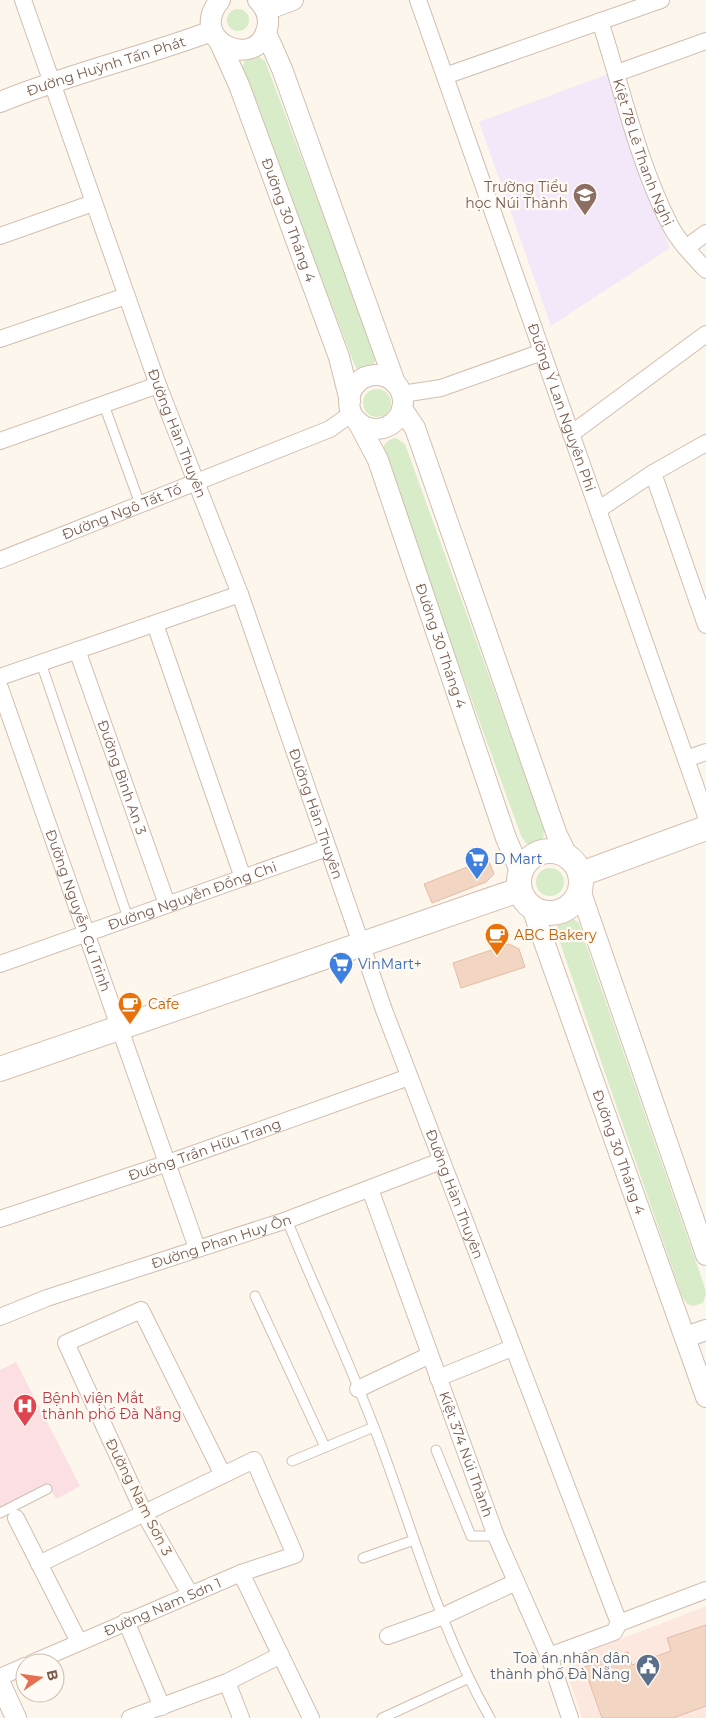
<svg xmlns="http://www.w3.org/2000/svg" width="706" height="1718" viewBox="0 0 706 1718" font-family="Montserrat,sans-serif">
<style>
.commercial{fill:#fde8e0}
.education{fill:#f3e8fa}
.medical{fill:#fbdfe3}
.green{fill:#d8ecc9}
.building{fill:#f3d5c3;stroke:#e6bba3}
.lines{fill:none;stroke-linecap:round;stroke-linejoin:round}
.service-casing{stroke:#d1beb0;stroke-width:11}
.minor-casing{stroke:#d1beb0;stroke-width:18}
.tertiary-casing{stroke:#d1beb0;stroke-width:22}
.secondary-casing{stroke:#d6c0b0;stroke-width:26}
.service{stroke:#fff;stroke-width:9}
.minor{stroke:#fff;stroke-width:16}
.tertiary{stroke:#fff;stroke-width:20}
.secondary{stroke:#fff;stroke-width:24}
.labels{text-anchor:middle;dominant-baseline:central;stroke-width:4.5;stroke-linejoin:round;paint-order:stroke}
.street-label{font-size:14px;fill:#7a5c4d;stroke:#fffaf3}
.education-label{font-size:14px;fill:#785e54;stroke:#fffaf3;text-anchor:end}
.shop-label{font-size:14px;fill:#366cbe;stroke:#fffaf3;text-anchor:start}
.food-label{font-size:14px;fill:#c56008;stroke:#fffaf3;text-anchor:start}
.health-label{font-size:14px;fill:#be3a42;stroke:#fffaf3;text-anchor:start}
.service-label{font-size:14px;fill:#4e5e75;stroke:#fffaf3;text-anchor:end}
</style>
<rect width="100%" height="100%" fill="#fdf6ec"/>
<polygon class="commercial" points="706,1606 706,1718 582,1718 566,1670 570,1659"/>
<polygon class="education" points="608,74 644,184 670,248 551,326 479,122"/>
<polygon class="medical" points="16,1362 80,1486 56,1499 48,1484 0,1509 0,1370"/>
<g class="green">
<circle cx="238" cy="20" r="11"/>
<path d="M256 55 265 61 374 350C377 363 373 375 357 369L353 361 242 69C244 60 247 57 256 55Z"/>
<circle cx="377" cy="403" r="14"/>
<path d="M396 438 405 444 543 825C546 838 541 850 526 843L521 836 382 452C384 443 387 440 396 438Z"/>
<circle cx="550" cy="882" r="14"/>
<path d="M570 917 579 923 582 933 704 1285 706 1294 703 1303 693 1306 687 1304 682 1296 556 931C558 922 561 919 570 917Z"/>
</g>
<g class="building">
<polygon points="488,859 494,874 486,882 432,903 424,884"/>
<polygon points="509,944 519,949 525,967 461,988 453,963"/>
<polygon points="706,1625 706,1706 673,1718 602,1718 584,1667 628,1652 632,1665 671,1651 667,1638"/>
</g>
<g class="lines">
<defs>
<g id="service">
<polyline points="104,405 140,504"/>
<polyline points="41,663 128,918"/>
<path d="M287 1220C318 1297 355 1373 383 1451 416 1541 442 1634 490 1718"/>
<polyline points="255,1296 325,1447"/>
<polyline points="436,1450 471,1536 496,1536"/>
<polyline points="292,1461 374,1427"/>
<polyline points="0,1513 47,1489"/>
<polyline points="363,1558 414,1540"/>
<polyline points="382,1718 467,1679"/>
</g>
<g id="minor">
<path id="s1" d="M23 0 158 385 240 594 384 1010 619 1623"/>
<path id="s2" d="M418 0 706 816"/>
<path id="s3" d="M600 21C622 89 638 162 670 225 679 242 693 256 706 270"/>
<polyline points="617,73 706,41"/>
<polyline points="445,76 661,0"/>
<polyline points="0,236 93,203"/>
<polyline points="686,248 706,233"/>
<polyline points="0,339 126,296"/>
<polyline points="402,394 441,388 542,352"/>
<polyline points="571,434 706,334"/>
<polyline points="0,441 158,385"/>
<polyline points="653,473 706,625"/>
<polyline points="598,510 653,473 706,443"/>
<path id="s4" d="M0 560 330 429 352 413"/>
<polyline points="155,624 243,878"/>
<path id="s5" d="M77 650 167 904"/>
<polyline points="0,677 240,594"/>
<path id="s6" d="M0 688 197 1248"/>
<polyline points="686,759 706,752"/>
<path id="s7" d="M0 964 327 848"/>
<path id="s8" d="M370 1189 496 1536 549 1656 570 1718"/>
<path id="s9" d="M0 1219 168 1163 409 1077"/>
<path id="s10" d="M0 1317 47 1298 287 1220 441 1161"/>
<polyline points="438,1378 512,1348"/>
<polyline points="358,1389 430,1355"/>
<polyline points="16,1518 79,1642"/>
<polyline points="241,1573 311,1718"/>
<polyline points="190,1594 144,1513 66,1343 141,1310 223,1475"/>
<polyline points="126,1621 162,1707"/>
<polyline points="388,1636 441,1617 516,1582"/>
<polyline points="549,1656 614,1632 619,1623 706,1590"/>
<path id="s11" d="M32 1663 241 1573 295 1555 254 1460 39 1564"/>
<polyline points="0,1677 25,1666"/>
<polyline points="227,1682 241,1718"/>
<polyline points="130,1718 227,1682 281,1655"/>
</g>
<g id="tertiary">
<path d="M220 0C186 41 256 72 267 29 270 18 266 8 258 0"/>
<polyline points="266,10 293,0"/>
<polyline points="266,33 282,69 395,383"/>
<path id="s12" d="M220 43 239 85 339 357 350 401"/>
<path id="s13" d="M0 102C69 74 142 57 212 31"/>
<circle cx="376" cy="402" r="27"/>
<polyline points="402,409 415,428 557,835 567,855"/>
<path id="s14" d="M358 422 378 460 506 838 520 871"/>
<polyline points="580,890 706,1255"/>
<path id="s15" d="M532 908 706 1397"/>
<polyline points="686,1337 706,1330"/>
<polyline points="0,1683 16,1718"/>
</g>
<g id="secondary">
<circle cx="550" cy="882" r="31"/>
<polyline points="581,874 706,828"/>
<polyline points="0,1069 519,890"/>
</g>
</defs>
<use href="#service" class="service-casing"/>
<use href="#minor" class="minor-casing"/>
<use href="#tertiary" class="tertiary-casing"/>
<use href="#secondary" class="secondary-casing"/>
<use href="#service" class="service"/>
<use href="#minor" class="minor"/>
<use href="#tertiary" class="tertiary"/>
<use href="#secondary" class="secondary"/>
</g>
<defs>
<symbol id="school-pin" viewBox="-11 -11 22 30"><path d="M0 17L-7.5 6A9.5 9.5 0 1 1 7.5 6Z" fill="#8d6e63" stroke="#fffaf3"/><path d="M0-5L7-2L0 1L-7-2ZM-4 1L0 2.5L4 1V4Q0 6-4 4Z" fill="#fff"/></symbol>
<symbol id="supermarket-pin" viewBox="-11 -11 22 30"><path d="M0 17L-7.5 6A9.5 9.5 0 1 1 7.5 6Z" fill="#3f7fe0" stroke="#fffaf3"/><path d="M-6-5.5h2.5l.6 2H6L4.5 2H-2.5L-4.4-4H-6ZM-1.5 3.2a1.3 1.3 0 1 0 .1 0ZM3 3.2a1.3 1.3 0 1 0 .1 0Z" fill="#fff"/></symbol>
<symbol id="cafe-pin" viewBox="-11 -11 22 30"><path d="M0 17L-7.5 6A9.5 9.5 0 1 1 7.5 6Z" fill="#e8710a" stroke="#fffaf3"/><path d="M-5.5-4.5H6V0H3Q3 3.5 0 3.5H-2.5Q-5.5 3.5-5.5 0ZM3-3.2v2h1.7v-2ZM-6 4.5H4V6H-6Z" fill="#fff"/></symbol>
<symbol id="hospital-pin" viewBox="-11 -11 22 30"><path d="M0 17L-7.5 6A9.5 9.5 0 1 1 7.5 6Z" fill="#e0444e" stroke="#fffaf3"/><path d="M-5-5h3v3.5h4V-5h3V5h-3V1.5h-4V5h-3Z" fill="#fff"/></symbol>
<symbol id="civic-pin" viewBox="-11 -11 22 30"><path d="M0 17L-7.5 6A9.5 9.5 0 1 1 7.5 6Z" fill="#5c6f8a" stroke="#fffaf3"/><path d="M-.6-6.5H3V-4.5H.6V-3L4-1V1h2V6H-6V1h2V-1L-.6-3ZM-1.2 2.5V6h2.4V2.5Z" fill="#fff"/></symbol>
</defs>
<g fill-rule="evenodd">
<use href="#school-pin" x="571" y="181" width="28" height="38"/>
<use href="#supermarket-pin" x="463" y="845" width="28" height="38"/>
<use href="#cafe-pin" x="483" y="921" width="28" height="38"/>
<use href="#supermarket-pin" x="327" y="950" width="28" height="38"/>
<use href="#cafe-pin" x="116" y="990" width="28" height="38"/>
<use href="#hospital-pin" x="11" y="1392" width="28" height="38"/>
<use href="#civic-pin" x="634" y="1652" width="28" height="38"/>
</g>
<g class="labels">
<g class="street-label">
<text stroke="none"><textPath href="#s13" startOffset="112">Đường Huỳnh Tấn Phát</textPath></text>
<text stroke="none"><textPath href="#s3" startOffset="138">Kiệt 78 Lê Thanh Nghị</textPath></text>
<text stroke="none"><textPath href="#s12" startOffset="190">Đường 30 Tháng 4</textPath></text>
<text stroke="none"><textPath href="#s2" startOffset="432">Đường Ỷ Lan Nguyên Phi</textPath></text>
<text stroke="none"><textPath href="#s1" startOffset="460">Đường Hàn Thuyên</textPath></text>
<text stroke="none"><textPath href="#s4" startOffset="131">Đường Ngô Tất Tố</textPath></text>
<text stroke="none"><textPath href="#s14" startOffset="239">Đường 30 Tháng 4</textPath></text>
<text stroke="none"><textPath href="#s5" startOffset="135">Đường Bình An 3</textPath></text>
<text stroke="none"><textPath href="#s1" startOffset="865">Đường Hàn Thuyên</textPath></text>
<text stroke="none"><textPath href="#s7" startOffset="204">Đường Nguyễn Đổng Chi</textPath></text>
<text stroke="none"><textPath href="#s6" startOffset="236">Đường Nguyễn Cư Trinh</textPath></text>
<text stroke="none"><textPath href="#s9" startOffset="216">Đường Trần Hữu Trang</textPath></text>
<text stroke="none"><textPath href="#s15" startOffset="259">Đường 30 Tháng 4</textPath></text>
<text stroke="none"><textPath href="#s1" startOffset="1270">Đường Hàn Thuyên</textPath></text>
<text stroke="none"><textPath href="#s10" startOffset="234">Đường Phan Huy Ôn</textPath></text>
<text stroke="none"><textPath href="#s8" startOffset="282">Kiệt 374 Núi Thành</textPath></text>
<text transform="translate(139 1497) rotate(63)">Đường Nam Sơn 3</text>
<text stroke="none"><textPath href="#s11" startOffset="142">Đường Nam Sơn 1</textPath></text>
</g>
<g class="education-label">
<text x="568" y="187">Trường Tiểu<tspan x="568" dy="16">học Núi Thành</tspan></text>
</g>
<g class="shop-label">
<text x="494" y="859">D Mart</text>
<text x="358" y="964">VinMart+</text>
</g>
<g class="food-label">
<text x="514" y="935">ABC Bakery</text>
<text x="148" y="1004">Cafe</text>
</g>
<g class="health-label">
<text x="42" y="1398">Bệnh viện Mắt<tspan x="42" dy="16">thành phố Đà Nẵng</tspan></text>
</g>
<g class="service-label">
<text x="630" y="1658">Toà án nhân dân<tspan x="630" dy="16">thành phố Đà Nẵng</tspan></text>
</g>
</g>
<g transform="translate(40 1678) rotate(77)"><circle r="24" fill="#fffaf3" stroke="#cabbb1"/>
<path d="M0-4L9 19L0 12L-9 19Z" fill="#e76f51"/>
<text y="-8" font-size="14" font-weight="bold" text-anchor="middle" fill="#7a5c4d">B</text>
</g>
</svg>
